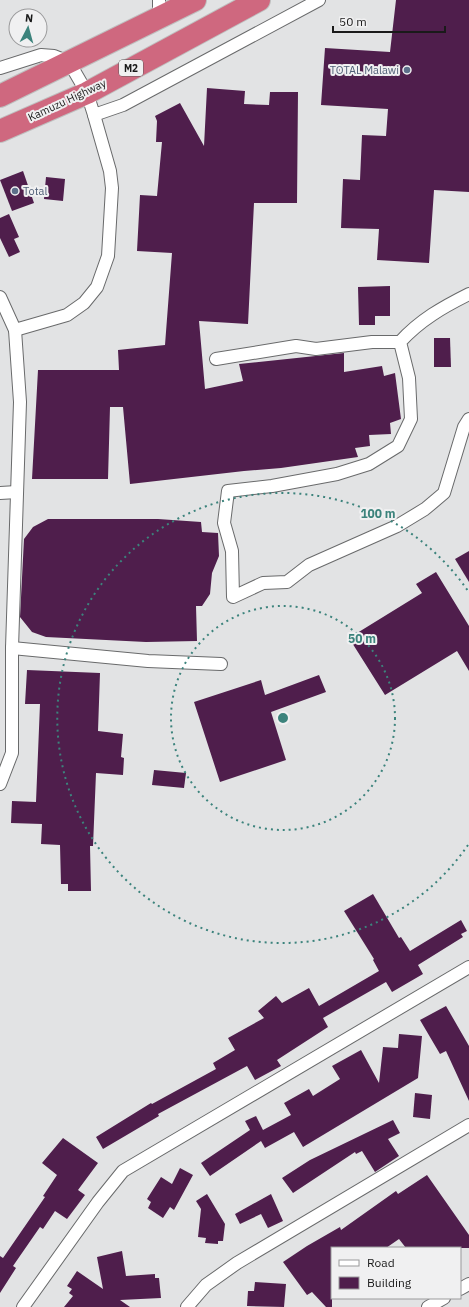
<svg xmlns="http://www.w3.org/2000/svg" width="469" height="1307" viewBox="0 0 469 1307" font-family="'IBM Plex Sans',sans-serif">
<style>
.building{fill:#4f1e4c}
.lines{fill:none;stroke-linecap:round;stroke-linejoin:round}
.street-casing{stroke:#696a6b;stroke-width:14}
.highway-casing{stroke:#bfbfbf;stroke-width:24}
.street{stroke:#fff;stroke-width:12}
.highway{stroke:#cf687f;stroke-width:22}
.ring{fill:none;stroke:#3c837c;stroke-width:2;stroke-dasharray:2 4}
.service-dot{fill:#5c6f8a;stroke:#f0f0f1;stroke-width:1.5}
.labels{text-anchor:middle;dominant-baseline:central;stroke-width:4;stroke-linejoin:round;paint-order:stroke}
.shield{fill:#f0f0f1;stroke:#5a5a5a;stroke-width:1}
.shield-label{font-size:10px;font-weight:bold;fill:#1a1a1a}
.service-label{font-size:11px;fill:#4e5e75;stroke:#f0f0f1;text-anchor:end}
.street-label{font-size:11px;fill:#1a1a1a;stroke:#f0f0f1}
.centre{fill:#3c837c;stroke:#f0f0f1;stroke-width:2}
.ring-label{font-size:12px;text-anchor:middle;font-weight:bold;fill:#3c837c;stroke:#f0f0f1;stroke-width:4;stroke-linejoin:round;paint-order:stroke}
</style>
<rect width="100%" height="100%" fill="#e2e3e4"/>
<g class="building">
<polygon points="396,0 469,0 469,192 434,190 429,263 377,260 379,229 341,228 343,179 360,180 362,135 386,136 388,109 321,105 325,48 390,52"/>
<polygon points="207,88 245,91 244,104 269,105 270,92 298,92 297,203 254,203 248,324 199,321 205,389 243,381 239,364 344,353 344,372 382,366 384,376 395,373 401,419 390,423 391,434 369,435 370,446 355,448 358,457 281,468 244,471 130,484 123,407 110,407 108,479 32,479 38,370 119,370 118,350 165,345 172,253 137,251 140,195 157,196 162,142 156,142 157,121 155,116 180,103 204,146"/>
<polygon points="23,171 34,203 12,211 0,180"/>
<polygon points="46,177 65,179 63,201 44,199"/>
<polygon points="9,214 19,237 14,239 20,252 9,257 0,238 0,218"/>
<polygon points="390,286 390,316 375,316 375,325 359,325 358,287"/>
<polygon points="434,338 450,338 451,367 434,367"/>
<polygon points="48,519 158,519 201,522 202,532 218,533 219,556 212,573 210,594 202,606 196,606 197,641 146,642 46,637 32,632 20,617 24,539 33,527"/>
<polygon points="469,551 469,582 455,559"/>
<polygon points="436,572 469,626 469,671 457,651 385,695 349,638 422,593 416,584"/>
<polygon points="27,670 100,673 98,731 123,734 121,757 124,758 123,775 96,773 93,846 90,846 91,891 68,891 68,884 61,884 60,845 41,844 42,824 11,823 12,801 36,802 40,704 25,704"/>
<polygon points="319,675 326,692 271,712 286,760 220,782 194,702 261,680 265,695"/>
<polygon points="154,770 186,773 184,788 152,785"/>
<polygon points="373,894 399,938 401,937 410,951 461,920 467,931 461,934 463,937 418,965 423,974 392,992 386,982 323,1018 328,1027 277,1060 281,1066 255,1080 247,1066 158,1114 159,1116 103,1149 96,1137 151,1103 152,1104 216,1069 213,1063 235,1050 228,1038 264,1018 258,1011 276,996 282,1003 309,988 319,1006 379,971 373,960 374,959 344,911"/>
<polygon points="446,1006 469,1046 469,1101 446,1051 440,1054 420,1020"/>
<polygon points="399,1034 422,1036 418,1078 303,1147 294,1132 265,1148 261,1141 210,1176 201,1163 250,1130 245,1121 256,1116 263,1130 291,1115 284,1103 309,1089 313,1096 340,1079 332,1066 361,1050 379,1083 383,1047 398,1048"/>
<polygon points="415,1093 432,1095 430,1119 413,1117"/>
<polygon points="393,1120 400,1133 388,1139 399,1156 375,1172 362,1151 356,1154 355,1152 293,1193 282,1178 310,1160"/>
<polygon points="63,1138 98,1163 78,1190 85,1195 67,1219 55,1211 43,1229 40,1227 13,1266 16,1268 0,1293 0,1256 3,1258 45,1197 43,1196 57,1175 42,1163"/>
<polygon points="180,1168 193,1175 174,1210 170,1207 163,1218 148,1208 151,1202 147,1199 161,1177 172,1184"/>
<polygon points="427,1175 469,1235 469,1248 406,1248 399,1239 386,1248 332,1248 332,1307 326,1307 312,1292 307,1295 283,1262 307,1246 340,1227 341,1230 396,1191 398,1194"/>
<polygon points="207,1194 225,1224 223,1241 218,1241 218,1244 205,1243 206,1238 198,1237 201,1209 196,1201"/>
<polygon points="271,1194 283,1221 268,1228 261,1214 240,1224 235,1214"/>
<polygon points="122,1251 126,1276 155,1274 155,1278 159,1278 161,1298 120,1300 130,1307 64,1307 73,1296 69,1293 72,1289 67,1286 77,1271 103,1289 97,1257"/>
<polygon points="255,1282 286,1284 284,1307 247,1306 248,1291 254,1291"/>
</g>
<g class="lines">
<defs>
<g id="street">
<polyline points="159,0 159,17"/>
<polyline points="0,68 41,55 54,56 69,62 87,93 94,115 123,105 319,0"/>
<path d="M469 294C443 307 420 320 400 342L409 378 411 419 398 446 369 464 337 474 272 486 228 491 224 523 232 551 233 597 263 583 287 582 309 565 397 526 425 509 444 493 464 427 469 419"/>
<polyline points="0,297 15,330 20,402 12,648 12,753 0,784"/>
<polyline points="15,330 67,315 84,303 97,287 108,256 112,188 110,171 94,115"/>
<polyline points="216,359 296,346 316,349 372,342 400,342"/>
<polyline points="0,493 17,492"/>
<polyline points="12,648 148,661 221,664"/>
<polyline points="460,1289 469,1284"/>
<polyline points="23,1307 98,1202 123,1171 469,967"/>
<polyline points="187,1307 206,1285 237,1263 469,1125"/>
<polyline points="428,1307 444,1298"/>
</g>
<g id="highway">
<polyline points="0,96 195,0"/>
<polyline points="0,131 87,93 259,0"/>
</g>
</defs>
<use href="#street" class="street-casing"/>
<use href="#highway" class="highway-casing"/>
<use href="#street" class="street"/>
<use href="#highway" class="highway"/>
</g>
<g class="ring">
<circle cx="283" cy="718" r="112"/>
<path d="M468 845A225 225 0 1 1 468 591"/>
</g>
<g class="service-dot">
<circle cx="407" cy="70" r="4"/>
<circle cx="15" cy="191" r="4"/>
</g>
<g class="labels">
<rect class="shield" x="119" y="60" width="24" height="16" rx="3"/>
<g class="shield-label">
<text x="131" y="68">M2</text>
</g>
<g class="service-label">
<text x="399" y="70">TOTAL Malawi</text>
<text x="23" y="191" text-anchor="start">Total</text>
</g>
<g class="street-label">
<text transform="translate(67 100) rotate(-25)">Kamuzu Highway</text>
</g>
</g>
<circle cx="283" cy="718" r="6" class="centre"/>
<g class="ring-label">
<text x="378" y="518">100 m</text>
<text x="362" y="643">50 m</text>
</g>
<rect x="331" y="1247" width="130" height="52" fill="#f0f0f1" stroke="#9a9a9b"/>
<rect x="339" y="1260" width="20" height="6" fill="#ffffff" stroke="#9a9a9b"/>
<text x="367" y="1267" font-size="12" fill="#1a1a1a">Road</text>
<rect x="339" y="1277" width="20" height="12" fill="#4f1e4c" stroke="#9a9a9b"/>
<text x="367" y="1287" font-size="12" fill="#1a1a1a">Building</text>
<g transform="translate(28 28) rotate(6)"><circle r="19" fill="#f0f0f1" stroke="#9a9a9b"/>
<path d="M0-3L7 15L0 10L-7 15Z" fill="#3c837c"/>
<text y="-6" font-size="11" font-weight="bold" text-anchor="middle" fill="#1a1a1a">N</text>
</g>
<path d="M333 26v6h112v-6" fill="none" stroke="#1a1a1a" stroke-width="2"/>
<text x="339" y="26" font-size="12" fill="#1a1a1a" stroke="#f0f0f1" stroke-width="3" paint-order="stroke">50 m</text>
</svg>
